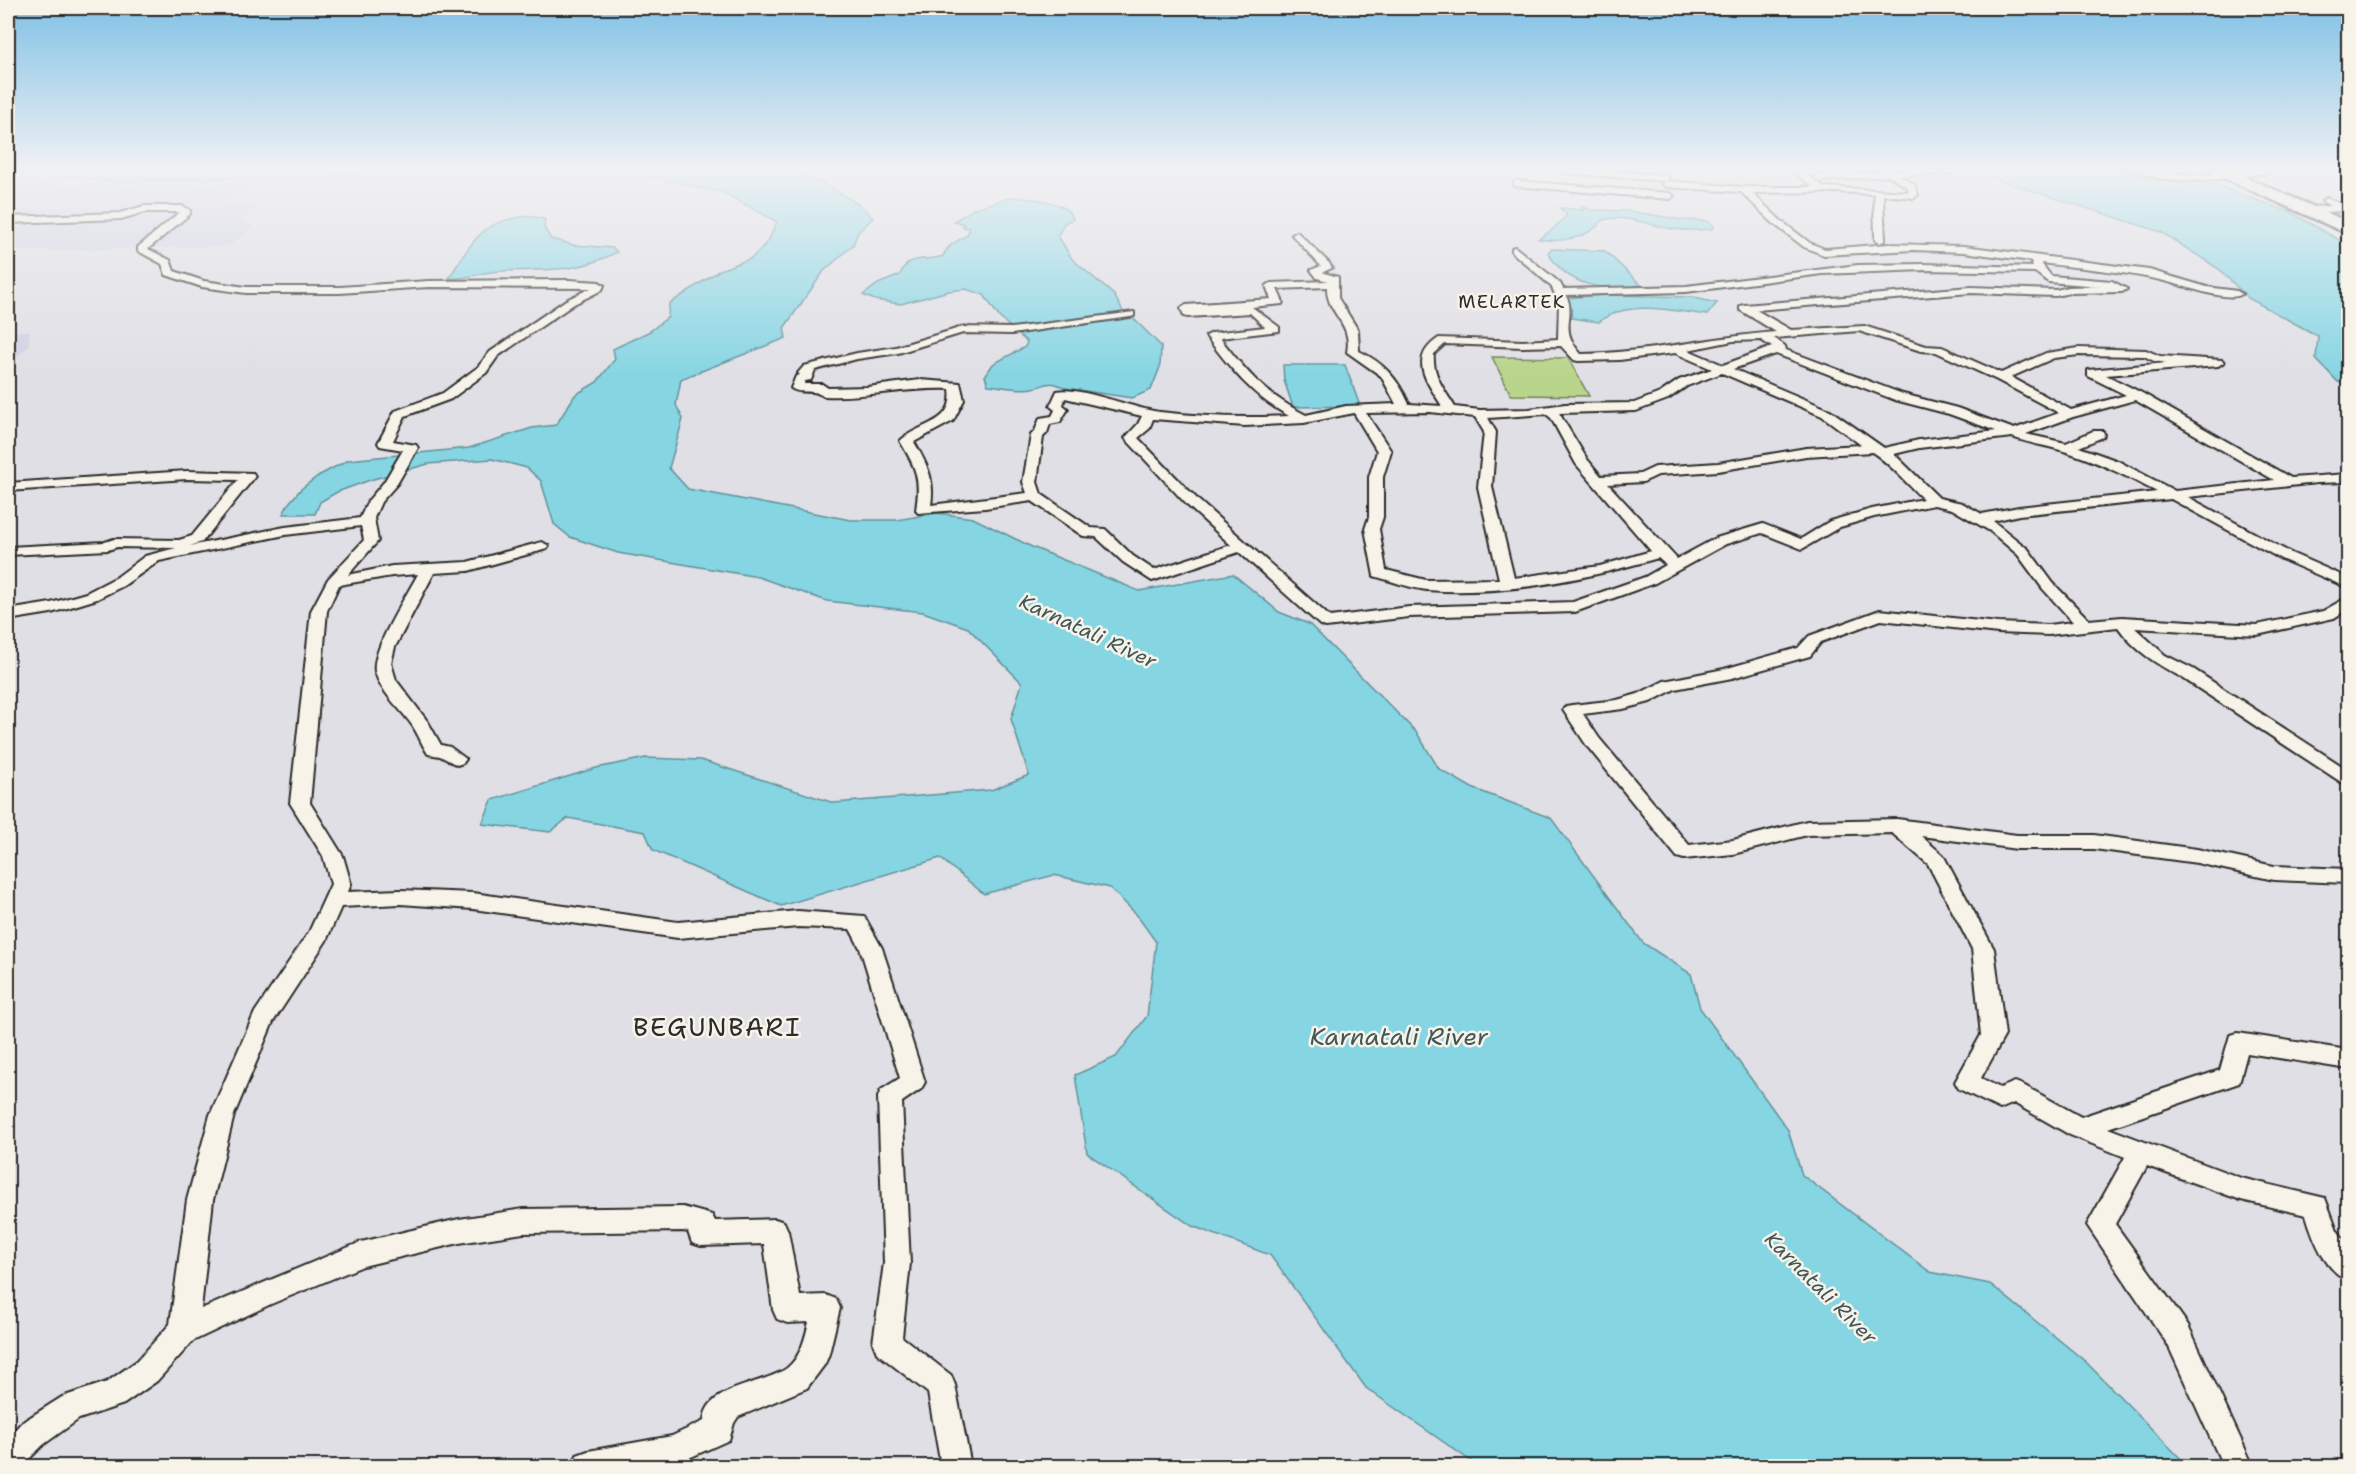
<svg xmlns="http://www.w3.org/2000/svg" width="2356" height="1474" viewBox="0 0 2356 1474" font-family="'Shantell Sans',sans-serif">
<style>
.built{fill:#ced1e3}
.green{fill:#b9d48b;stroke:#72805b;stroke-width:1.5}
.water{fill:#86d5e3;stroke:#629199;stroke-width:1.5}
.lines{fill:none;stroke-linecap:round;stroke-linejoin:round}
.street-casing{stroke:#2b2b2b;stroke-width:4}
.highway-casing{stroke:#2b2b2b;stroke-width:5}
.street{fill:#f7f3e8;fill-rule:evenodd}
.highway{fill:#f7f3e8;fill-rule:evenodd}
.labels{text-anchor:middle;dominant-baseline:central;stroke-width:5;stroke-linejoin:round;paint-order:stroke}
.far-quarter-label{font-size:18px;letter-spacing:1.5px;fill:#2b2b2b;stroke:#f7f3e8}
.water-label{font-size:20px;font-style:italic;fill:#425659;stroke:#f7f3e8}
.near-water-label{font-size:24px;font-style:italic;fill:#425659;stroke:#f7f3e8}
.near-quarter-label{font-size:26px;letter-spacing:1.5px;fill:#2b2b2b;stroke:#f7f3e8}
</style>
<rect width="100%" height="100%" fill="#dfdfe5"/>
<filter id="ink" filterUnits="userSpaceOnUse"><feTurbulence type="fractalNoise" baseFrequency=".0167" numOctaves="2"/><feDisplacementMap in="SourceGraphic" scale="12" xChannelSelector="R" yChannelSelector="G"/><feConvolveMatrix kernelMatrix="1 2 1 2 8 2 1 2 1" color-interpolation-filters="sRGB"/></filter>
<g filter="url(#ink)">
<g class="built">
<polygon points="8,170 48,184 164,184 266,181 213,208 259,207 241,220 254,226 229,246 8,252"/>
<polygon points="8,331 30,331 28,346 8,366"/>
</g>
<polygon class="green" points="1492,357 1568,358 1589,396 1511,395"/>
<g class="water">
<polygon points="13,170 425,170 395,173 111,182"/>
<polygon points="618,170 785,170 821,182 860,205 873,218 858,232 853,245 824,271 784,328 786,338 681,379 676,405 683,419 669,468 688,489 851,520 897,520 937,513 973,518 1032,547 1139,591 1233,574 1279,612 1309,624 1417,733 1439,769 1472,788 1551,818 1643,943 1691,974 1700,1008 1788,1130 1802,1175 1930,1272 1990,1284 2085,1361 2188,1466 1478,1466 1366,1388 1270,1255 1192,1226 1087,1153 1075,1075 1116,1057 1147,1016 1156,942 1136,914 1110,888 1054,875 984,894 940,858 781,906 653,850 645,832 568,818 550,832 482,824 492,800 596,768 646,758 701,760 834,803 991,790 1029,775 1011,719 1022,683 968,628 923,612 827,601 758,577 618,553 570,537 554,524 541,481 527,468 492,459 428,464 370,480 337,492 320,502 315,514 283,514 289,503 301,489 318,476 348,460 469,448 532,428 556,425 575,395 597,382 615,359 613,349 650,331 668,317 669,304 720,270 752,258 768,241 777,222 724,193"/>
<polygon points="1967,170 2123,170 2197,186 2214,184 2292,213 2348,245 2348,384 2338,382 2316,359 2318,336 2248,298 2219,269 2161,232"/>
<path d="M1013 197C1031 199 1066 199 1073 219L1064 223 1058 236 1072 259 1114 295 1124 313 1134 319 1161 346 1160 367 1151 390 1132 398 1065 388C1048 379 1048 385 1033 388 1020 391 1001 386 988 385L985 376 993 364 1025 347 1027 342 999 317 984 295 966 289 949 291 901 304 875 300 863 295 878 284 900 275C909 252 924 263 943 256 947 245 958 241 967 235L970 228 962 227 964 224 954 221 975 208Z"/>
<path d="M1581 206 1591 210 1630 211 1682 220 1707 221 1714 226 1712 229C1699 230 1686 231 1673 229 1649 226 1628 214 1603 220 1588 239 1560 243 1538 239L1551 231 1567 215 1560 208 1583 210Z"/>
<path d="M528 216 545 219 544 228 551 239 574 245 613 248 617 252C569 277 541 267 490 272 477 274 463 280 449 278 474 240 480 221 528 216Z"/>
<path d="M1551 249 1605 251 1641 285C1604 291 1569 288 1548 253Z"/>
<path d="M1605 295 1690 297 1717 303 1707 315C1673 311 1628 299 1599 322L1572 318 1567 298Z"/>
<polygon points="1283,365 1345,365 1360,406 1293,407 1284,380"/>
</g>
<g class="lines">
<defs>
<g id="street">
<polygon points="1559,170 1589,170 1665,175 1669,178 1665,181 1563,173"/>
<path d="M1791 170H1800L1824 187 1909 192 1907 187 1889 176 1818 181 1814 178 1818 175 1881 172 1880 170H1955L1951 173 1900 176 1914 184 1918 195 1914 198 1883 195 1885 240 1880 243 1875 240 1874 194 1838 192 1752 193 1780 220 1810 243 1825 249 1889 244 1964 246 2149 270 2207 287 2237 291 2242 294C2232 302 2193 289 2179 285 2135 272 2088 269 2041 263L2051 276 2112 281 2127 289 2122 292 2069 293 2056 296 1971 293 1756 310 1791 330 1864 326 1926 346 1942 347 2001 373 2046 353 2079 348 2146 350 2160 356 2222 360 2224 362 2218 366 2106 375 2142 393 2291 478 2348 474V482L2317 483 2188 497 2291 553 2348 578V588L2281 559 2171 499 2019 515 1993 521 2028 549 2053 583 2089 620 2122 617 2257 625 2323 611 2348 597V609L2334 618 2257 635 2135 628 2165 655 2193 669 2348 770V784L2341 782 2181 677C2156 664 2134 650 2118 627L2048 635 1998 633 1881 620 1821 642 1810 656 1732 678 1675 689 1650 702 1623 709 1583 714 1599 738 1689 845 1733 840 1807 821 1897 819 2017 835H2094L2197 849 2274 866 2348 869V883L2274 880 2197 863 2094 849H2017L1921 836 1943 855 1994 949 2005 1035 1981 1078 2000 1088 2015 1082 2023 1085 2081 1117 2220 1070 2230 1035 2238 1033 2348 1050V1069L2247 1053 2239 1083 2108 1128 2241 1178 2325 1198 2337 1230 2348 1246V1280C2325 1271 2313 1238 2306 1215L2241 1200 2147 1166 2115 1224 2188 1325 2253 1466H2223L2168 1345 2087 1225 2125 1157 2070 1135 2014 1103 2000 1109 1959 1089 1955 1082 1981 1035 1972 949 1928 864 1892 833 1807 835 1733 854 1684 859 1677 857 1587 746 1563 710 1566 706 1572 705 1617 700 1638 694 1664 681 1724 669 1798 648 1809 636 1880 610 1998 623 2048 625 2073 622 2043 589 2018 555 1990 531 1952 509 1934 505 1874 517 1840 527 1802 549 1762 533 1726 544 1655 583 1575 612 1409 617 1326 627 1320 625 1239 552 1152 581 1123 562 1096 537 1083 536 1032 501 985 508 918 513 916 510C921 478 916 468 900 441 919 422 955 425 950 389 908 387 867 398 825 396 819 395 818 392 813 392 805 391 797 393 791 388L796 376 800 375 798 373 804 366 857 353 896 347 963 327 1012 328 1134 312V316L1130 317 1012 334 963 333 898 353 857 359 815 370 811 380 805 381 804 384H822L828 388 867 387 920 380 960 383 964 400 953 421 914 442C927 464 935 479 931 505L1027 493 1023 482 1031 435 1035 431 1040 418 1052 416 1055 410 1050 406 1057 391C1079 386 1134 409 1160 412 1203 417 1246 418 1289 416 1252 396 1231 369 1206 336L1212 333 1265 327 1250 313 1188 317 1184 316 1181 308 1186 305 1271 299 1266 286 1271 283 1328 281 1317 278 1311 270 1321 266 1292 235 1297 232 1329 263 1332 268 1323 272 1324 273 1338 277V298L1358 330 1359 351C1384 363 1398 379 1409 404L1442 406C1426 381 1408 358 1439 338L1523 341 1558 339 1559 302 1551 286 1512 252V248L1515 247 1560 283 1563 289 1686 286 1858 265 1924 264 2033 267 2031 261 1964 252 1913 250 1824 255 1804 247 1774 224 1741 192 1666 187 1662 184 1666 181 1744 187H1813ZM1924 270 2035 272 2048 282 2101 286 2069 287 2056 290 1971 287 1744 305 1740 306V310L1776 332C1711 337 1647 353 1581 354 1557 327 1577 318 1566 295L1686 292 1822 274ZM1327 287C1326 314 1353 322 1347 352L1381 376 1396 404 1346 406 1306 415C1266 395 1247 373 1220 338L1279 331V327L1252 307 1282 304 1283 302 1277 289ZM1859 331 1921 351 1936 352 1997 380 2059 413 2014 429 1957 408 1903 394 1786 350 1785 346 1774 338ZM1761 340 1772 347 1723 365 1688 350 1733 341ZM1445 344 1523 347 1561 346 1574 360 1578 361 1619 360 1675 353 1712 369 1679 380 1660 393 1634 403 1565 404 1529 409 1480 410 1455 407C1445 391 1432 375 1434 354ZM1776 354 1895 400 1949 414 1996 431 1919 440 1884 448 1830 410 1733 369ZM2079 355 2144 356 2154 361 2167 363 2088 370V376L2126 395 2071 410 2011 377 2054 358ZM1722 373 1822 416 1861 445 1806 448 1718 463 1655 467 1640 474 1601 476 1587 459 1559 413 1636 411 1668 399 1687 386ZM1065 398 1142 416 1138 424 1125 438 1188 506 1231 545 1154 570 1133 556 1105 529 1091 528 1041 494 1037 482 1043 437 1047 433 1050 424 1060 422 1068 409 1063 405ZM2135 400 2274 480 2175 491 2118 461 2079 447 2103 437 2104 434 2103 431H2093L2066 443 2026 434 2073 417ZM1430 412 1475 417 1484 432 1478 487 1499 579 1426 580 1386 570 1379 529 1383 517V477L1391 451 1366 413ZM1354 413 1377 451 1369 477V517L1365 529 1374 576C1391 581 1410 588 1427 590 1502 596 1587 579 1658 558L1666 565 1645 577 1573 602 1409 607 1330 617 1198 500 1138 438 1149 429 1153 419 1245 426 1304 423ZM1546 414 1551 418 1576 464 1651 551 1600 566 1514 578 1492 487 1496 432 1488 418ZM2012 437C2030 444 2049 446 2067 452 2099 462 2128 477 2157 492L2019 507 1982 514 1962 503 1939 498 1894 454 1919 448ZM1872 452C1891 464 1906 483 1923 499L1872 509 1830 521 1801 539 1763 524 1716 538 1677 559 1608 484 1643 482 1658 475 1718 471 1806 456Z"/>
<polygon points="2127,170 2202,175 2252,170 2273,170 2269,173 2202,181 2163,179"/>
<polygon points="1517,181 1670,193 1674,196 1670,199 1514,186 1514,182"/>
<polygon points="2326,198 2346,206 2348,208 2343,211 2311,213 2306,210 2311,207 2330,206 2322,201"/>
<path d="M144 206H182L190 210V214L148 249 170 260 174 271 204 281 246 287H340L428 281 569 280 599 282 604 285 602 290 574 304 498 356 486 373 451 399 405 416 393 441 416 445 418 448 397 484 381 502 374 518 378 541 348 575 392 566 467 562 542 542 549 546 547 549 468 571 434 573 395 647 391 663 396 680 428 722 441 745 450 747 466 759 463 763 457 765 440 756 428 754C422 745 418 734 412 725 401 709 380 692 375 671 371 650 407 595 418 574L392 576 339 585 327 611 310 803 343 856 351 884 348 892 400 890 473 893 678 922 798 911 864 916 882 948 925 1082 921 1089 902 1102 910 1263 902 1337 951 1375 955 1385 971 1466H941L928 1393 877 1353 873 1343 884 1263 878 1097 881 1090 900 1078 860 948 850 929 798 927 678 938 473 909 400 904 341 907 326 941 273 1022 234 1115 213 1200 201 1309 361 1242 459 1219 523 1209 683 1207 712 1215 715 1221 775 1219 784 1222 788 1231 800 1296 826 1295 836 1299 840 1308 829 1354 825 1364 807 1388 738 1417 734 1423 729 1440 671 1466H573L577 1455 588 1451 672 1436 704 1421C705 1386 764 1385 787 1368 801 1357 805 1338 809 1322L787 1323 777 1319 773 1310 764 1244 701 1246 692 1243 688 1232 683 1231 523 1233 459 1243 363 1266 271 1304 193 1341 157 1381 124 1404 79 1419 43 1445 22 1466H8V1438L21 1423 62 1397 107 1382 137 1361 170 1324 187 1200 210 1115 255 1012 309 932 331 884 323 856 290 803 311 611 328 579 364 540 361 526 285 535 159 561 123 586 97 599 51 613 8 620V610L51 603 86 593 117 577 145 556 176 548 117 547 108 550 8 555V547L105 542 114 539 179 540 192 536 238 480 187 479 8 491V483L187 471 253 473 255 476 253 479 202 542 190 546 285 527 360 518 368 501 384 482 403 450 380 446 378 443 395 411 443 393 478 367 490 352 566 300 591 288 428 287 340 293H246L202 287 166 275 162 264 138 251V247L180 212H145L121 219 8 223V217L120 213Z"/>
</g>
<polygon id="highway" points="2210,170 2230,170 2348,222 2348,234 2213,173"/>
</defs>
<use href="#street" class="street-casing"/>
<use href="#highway" class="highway-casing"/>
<use href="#street" class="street"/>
<use href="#highway" class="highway"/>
</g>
</g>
<linearGradient id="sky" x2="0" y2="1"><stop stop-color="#81c1e6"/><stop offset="0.45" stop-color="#f1f1f3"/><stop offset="1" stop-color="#f1f1f3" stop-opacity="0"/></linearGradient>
<rect width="2356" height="376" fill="url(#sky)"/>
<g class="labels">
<g class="far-quarter-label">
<text x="1512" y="302">MELARTEK</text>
</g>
<g class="water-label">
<text transform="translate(1088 631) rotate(25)">Karnatali River</text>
<text transform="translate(1821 1288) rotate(45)">Karnatali River</text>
</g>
<g class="near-water-label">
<text x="1399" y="1037">Karnatali River</text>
</g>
<g class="near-quarter-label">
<text x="717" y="1026">BEGUNBARI</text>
</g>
</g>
<rect width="2356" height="1474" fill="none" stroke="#f7f3e8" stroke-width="30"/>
<rect x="15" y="15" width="2326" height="1444" fill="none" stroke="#2b2b2b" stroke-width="2" filter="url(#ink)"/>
</svg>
